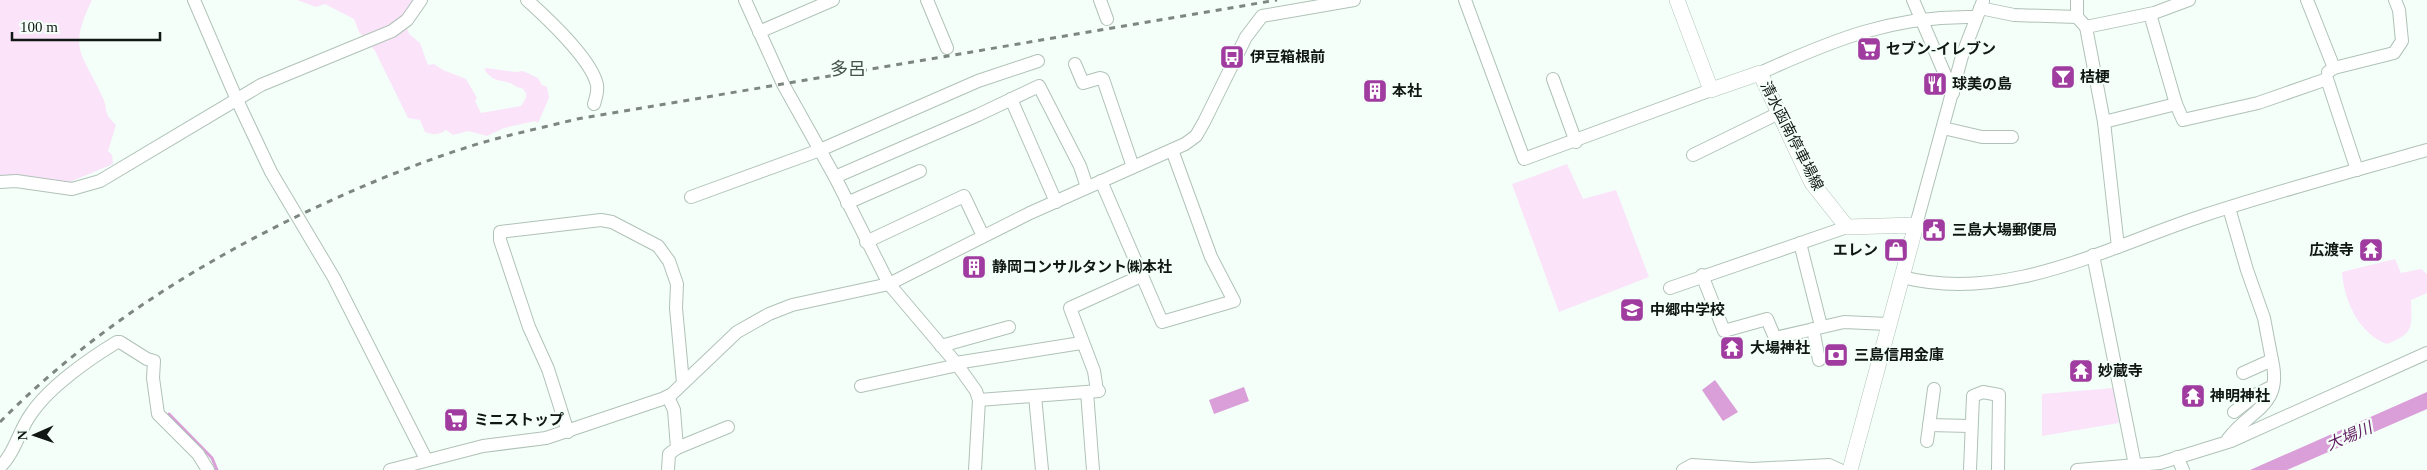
<svg xmlns="http://www.w3.org/2000/svg" width="2427" height="470" viewBox="0 0 2427 470" font-family="'Times New Roman','Noto Sans JP',serif">
<style>
.green{fill:#fbe3fa}
.water{fill:#da9ed8}
.lines{fill:none;stroke-linecap:round;stroke-linejoin:round}
.stream{stroke:#da9ed8;stroke-width:3}
.minor-casing{stroke:#b0c2b8;stroke-width:14}
.major-casing{stroke:#b0c2b8;stroke-width:16}
.minor{stroke:#fff;stroke-width:12}
.major{stroke:#fff;stroke-width:15}
.rail{stroke:#7d8681;stroke-width:3;stroke-dasharray:6 6;stroke-linecap:butt}
.labels{text-anchor:middle;dominant-baseline:central;stroke-width:4.5;stroke-linejoin:round;paint-order:stroke}
.poi-label{font-size:15px;font-weight:bold;fill:#111714;stroke:#f3fff8;text-anchor:start}
.street-label{font-size:15px;fill:#111714;stroke:#f3fff8}
.water-label{font-size:16px;font-style:italic;fill:#641e64;stroke:#f3fff8}
.quarter-label{font-size:18px;fill:#43534a;stroke:#f3fff8}
</style>
<rect width="100%" height="100%" fill="#f3fff8"/>
<g class="green">
<path d="M0 0H92C67 51 83 53 103 98 109 113 102 111 116 125L108 151 112 155 113 164 65 184 0 176Z"/>
<path d="M297 0H413L414 4 408 15 407 28 409 34 420 43 428 65 434 64 443 70 466 79 477 98 475 101 481 113 521 106 526 98V93L522 88C516 88 515 85 510 83 499 80 492 81 484 69L486 68 515 72 523 71 538 78 542 85 547 87 549 98 538 123 535 121 504 128 487 136 468 131 453 135 446 130C440 135 433 135 425 132L420 120 408 118 375 51 359 32 354 19 325 4 316 7Z"/>
<polygon points="1567,164 1583,199 1616,190 1649,277 1559,312 1512,184"/>
<path d="M2395 259 2401 273 2421 269 2427 274V293L2411 300C2412 328 2414 333 2387 344 2358 333 2344 300 2342 272Z"/>
<polygon points="2113,388 2119,423 2042,436 2042,394"/>
</g>
<g class="water">
<polygon points="1715,380 1738,412 1723,421 1702,390"/>
<polygon points="1244,387 1249,401 1214,414 1209,400"/>
<polygon points="2427,392 2427,409 2287,470 2250,470"/>
</g>
<g class="lines">
<polyline class="stream" points="169,414 212,458 217,470"/>
<defs>
<g id="minor">
<polyline points="194,0 237,100 271,172 334,278 426,459"/>
<path d="M527 0C546 17 592 60 597 85 598 92 596 98 594 104"/>
<polyline points="745,0 783,84 835,177 889,284 956,363 976,391 979,400 975,470"/>
<polyline points="927,0 947,48"/>
<polyline points="1100,0 1107,19"/>
<polyline points="1465,0 1524,159 1711,90"/>
<polyline points="1913,0 1953,93"/>
<polyline points="2077,0 2077,17"/>
<polyline points="2307,0 2334,68 2328,72"/>
<polyline points="1980,8 2014,15 2077,17 2086,27 2104,122 2118,247"/>
<polyline points="2150,14 2176,104"/>
<polyline points="2086,27 2154,13 2189,0"/>
<polyline points="759,32 833,0"/>
<polyline points="1075,64 1083,83 1100,78 1103,79 1133,167"/>
<polyline points="2334,68 2394,53 2402,41 2399,10 2395,0"/>
<path d="M1760 73C1833 40 1893 15 1975 17"/>
<polyline points="1553,79 1576,142"/>
<polyline points="1011,99 1056,202"/>
<polyline points="2104,122 2176,104 2183,120 2258,103 2327,79 2357,170"/>
<polyline points="1943,128 1982,137 2012,137"/>
<polyline points="1693,155 1779,113"/>
<polyline points="835,177 978,115 1039,86 1080,166 1087,187"/>
<polyline points="1101,181 1162,322 1234,301 1211,257 1172,150"/>
<polyline points="0,182 16,181 72,189 100,181 261,85 392,31 407,20 421,0"/>
<polyline points="691,197 820,150 978,81 1038,61"/>
<polyline points="847,203 920,171"/>
<polyline points="2229,208 2247,270 2264,318 2272,360 2243,373"/>
<polyline points="1916,225 1962,56 1983,1"/>
<polyline points="866,242 964,196 983,236"/>
<polyline points="1800,243 1821,326"/>
<polyline points="2093,255 2135,465"/>
<polyline points="1702,275 1724,331 1767,319 1775,338 1844,322 1888,324"/>
<path d="M1902 277C2007 304 2107 247 2205 215 2278 191 2353 171 2427 150"/>
<polyline points="1670,288 1847,227"/>
<polyline points="1813,329 1819,360"/>
<polyline points="941,346 1009,327"/>
<polyline points="956,363 1081,343"/>
<polyline points="861,386 958,365"/>
<polyline points="1097,391 1094,371 1070,308 1141,276"/>
<polyline points="1087,392 1093,470"/>
<polyline points="1035,396 1042,470"/>
<polyline points="668,397 674,410 677,448 669,454 668,470"/>
<polyline points="979,400 1099,391"/>
<polyline points="2234,412 2257,394 2273,386"/>
<polyline points="1929,425 1970,426"/>
<polyline points="568,432 548,369 529,327 500,240 500,232 601,220 612,222 658,246 669,261 677,284 676,308 683,383"/>
<path d="M2228 439C2250 409 2283 407 2272 360"/>
<polyline points="1927,441 1934,389"/>
<polyline points="677,448 728,427"/>
<polyline points="2177,457 2183,470"/>
<path d="M0 467C15 453 19 430 31 414 49 387 89 359 117 342H120L147 359 154 361 153 378 158 414 198 454 208 470"/>
<polyline points="390,470 483,446 546,438 662,399 672,394 737,332 769,314 792,305 889,284 1030,213 1185,144 1196,136 1204,122 1246,37 1262,16 1354,0"/>
<polyline points="1683,470 1692,465 1752,469 1829,465 1840,470"/>
<polyline points="1970,470 1973,396 1983,392 1999,395 1998,470"/>
<polyline points="2077,470 2160,463 2231,441 2427,353"/>
</g>
<polyline id="major" points="1677,0 1711,90 1760,73 1812,183 1847,227 1916,225 1850,470"/>
</defs>
<use href="#minor" class="minor-casing"/>
<use href="#major" class="major-casing"/>
<use href="#minor" class="minor"/>
<use href="#major" class="major"/>
<path class="rail" d="M0 422C104 317 235 240 371 183 407 168 444 154 481 143 512 134 545 127 577 119L1277 0"/>
</g>
<defs>
<symbol id="supermarket-square" viewBox="-11 -11 22 22"><rect x="-9" y="-9" width="18" height="18" rx="4" fill="#a03ba0" stroke="#f3fff8"/><path d="M-6-5.5h2.5l.6 2H6L4.5 2H-2.5L-4.4-4H-6ZM-1.5 3.2a1.3 1.3 0 1 0 .1 0ZM3 3.2a1.3 1.3 0 1 0 .1 0Z" fill="#fff"/></symbol>
<symbol id="bus-square" viewBox="-11 -11 22 22"><rect x="-9" y="-9" width="18" height="18" rx="4" fill="#a03ba0" stroke="#f3fff8"/><path d="M-5-6H5V4H4V6H2V4H-2V6H-4V4H-5ZM-3.5-4V0h7V-4ZM-3.5 1.2v1.5H-2V1.2ZM2 1.2v1.5H3.5V1.2Z" fill="#fff"/></symbol>
<symbol id="bar-square" viewBox="-11 -11 22 22"><rect x="-9" y="-9" width="18" height="18" rx="4" fill="#a03ba0" stroke="#f3fff8"/><path d="M-6-5H6L.8 .8V4.5H3.5V6h-7V4.5H-.8V.8Z" fill="#fff"/></symbol>
<symbol id="restaurant-square" viewBox="-11 -11 22 22"><rect x="-9" y="-9" width="18" height="18" rx="4" fill="#a03ba0" stroke="#f3fff8"/><path d="M-5-6h1v4h1v-4h1v4h1v-4h1v5L-1.5 .5V6h-2V.5L-5-1ZM5-6V6H3V1.5H1.5Q1.5-4 5-6Z" fill="#fff"/></symbol>
<symbol id="building-square" viewBox="-11 -11 22 22"><rect x="-9" y="-9" width="18" height="18" rx="4" fill="#a03ba0" stroke="#f3fff8"/><path d="M-4-6H4V6H1V3H-1V6H-4ZM-2.5-4.3h1.7v1.8h-1.7ZM.8-4.3h1.7v1.8H.8ZM-2.5-1h1.7V.8h-1.7ZM.8-1h1.7V.8H.8Z" fill="#fff"/></symbol>
<symbol id="civic-square" viewBox="-11 -11 22 22"><rect x="-9" y="-9" width="18" height="18" rx="4" fill="#a03ba0" stroke="#f3fff8"/><path d="M-.6-6.5H3V-4.5H.6V-3L4-1V1h2V6H-6V1h2V-1L-.6-3ZM-1.2 2.5V6h2.4V2.5Z" fill="#fff"/></symbol>
<symbol id="shop-square" viewBox="-11 -11 22 22"><rect x="-9" y="-9" width="18" height="18" rx="4" fill="#a03ba0" stroke="#f3fff8"/><path d="M-5-2.5h2.3a2.7 3.5 0 0 1 5.4 0H5L5.5 6h-11ZM-1.5-2.5h3a1.5 2.3 0 0 0-3 0Z" fill="#fff"/></symbol>
<symbol id="temple-square" viewBox="-11 -11 22 22"><rect x="-9" y="-9" width="18" height="18" rx="4" fill="#a03ba0" stroke="#f3fff8"/><path d="M0-6L5-2H3V0L6.5 2.5H4V6H1.5V3h-3V6H-4V2.5H-6.5L-3 0V-2H-5Z" fill="#fff"/></symbol>
<symbol id="school-square" viewBox="-11 -11 22 22"><rect x="-9" y="-9" width="18" height="18" rx="4" fill="#a03ba0" stroke="#f3fff8"/><path d="M0-5L7-2L0 1L-7-2ZM-4 1L0 2.5L4 1V4Q0 6-4 4Z" fill="#fff"/></symbol>
<symbol id="bank-square" viewBox="-11 -11 22 22"><rect x="-9" y="-9" width="18" height="18" rx="4" fill="#a03ba0" stroke="#f3fff8"/><path d="M-6-4H6V4H-6ZM0-2.3a2.3 2.3 0 1 0 0 4.6a2.3 2.3 0 1 0 0-4.6Z" fill="#fff"/></symbol>
</defs>
<g fill-rule="evenodd">
<use href="#supermarket-square" x="1855" y="35" width="28" height="28"/>
<use href="#bus-square" x="1218" y="43" width="28" height="28"/>
<use href="#bar-square" x="2049" y="63" width="28" height="28"/>
<use href="#restaurant-square" x="1921" y="70" width="28" height="28"/>
<use href="#building-square" x="1361" y="77" width="28" height="28"/>
<use href="#civic-square" x="1920" y="216" width="28" height="28"/>
<use href="#shop-square" x="1882" y="236" width="28" height="28"/>
<use href="#temple-square" x="2357" y="236" width="28" height="28"/>
<use href="#building-square" x="960" y="253" width="28" height="28"/>
<use href="#school-square" x="1618" y="296" width="28" height="28"/>
<use href="#temple-square" x="1718" y="334" width="28" height="28"/>
<use href="#bank-square" x="1822" y="341" width="28" height="28"/>
<use href="#temple-square" x="2067" y="357" width="28" height="28"/>
<use href="#temple-square" x="2179" y="382" width="28" height="28"/>
<use href="#supermarket-square" x="442" y="406" width="28" height="28"/>
</g>
<g class="labels">
<g class="poi-label">
<text x="1886" y="49">セブン-イレブン</text>
<text x="1250" y="57">伊豆箱根前</text>
<text x="2080" y="77">桔梗</text>
<text x="1952" y="84">球美の島</text>
<text x="1392" y="91">本社</text>
<text x="1952" y="230">三島大場郵便局</text>
<text x="1878" y="250" text-anchor="end">エレン</text>
<text x="2354" y="250" text-anchor="end">広渡寺</text>
<text x="992" y="267">静岡コンサルタント㈱本社</text>
<text x="1650" y="310">中郷中学校</text>
<text x="1750" y="348">大場神社</text>
<text x="1854" y="355">三島信用金庫</text>
<text x="2098" y="371">妙蔵寺</text>
<text x="2210" y="396">神明神社</text>
<text x="474" y="420">ミニストップ</text>
</g>
<g class="street-label">
<text transform="translate(1792 136) rotate(63)">清水函南停車場線</text>
</g>
<g class="water-label">
<text transform="translate(2349 436) rotate(-23)">大場川</text>
</g>
<g class="quarter-label">
<text x="848" y="69">多呂</text>
</g>
</g>
<g transform="translate(35 435) rotate(268)" stroke="#f3fff8" stroke-width="4" paint-order="stroke">
<path d="M0-4L9 19L0 12L-9 19Z" fill="#111714"/>
<text y="-8" font-size="14" font-weight="bold" text-anchor="middle" fill="#111714">N</text>
</g>
<path d="M12 32v8h148v-8" fill="none" stroke="#111714" stroke-width="2.5"/>
<text x="20" y="32" font-size="15" fill="#111714" stroke="#f3fff8" stroke-width="4" paint-order="stroke">100 m</text>
</svg>
